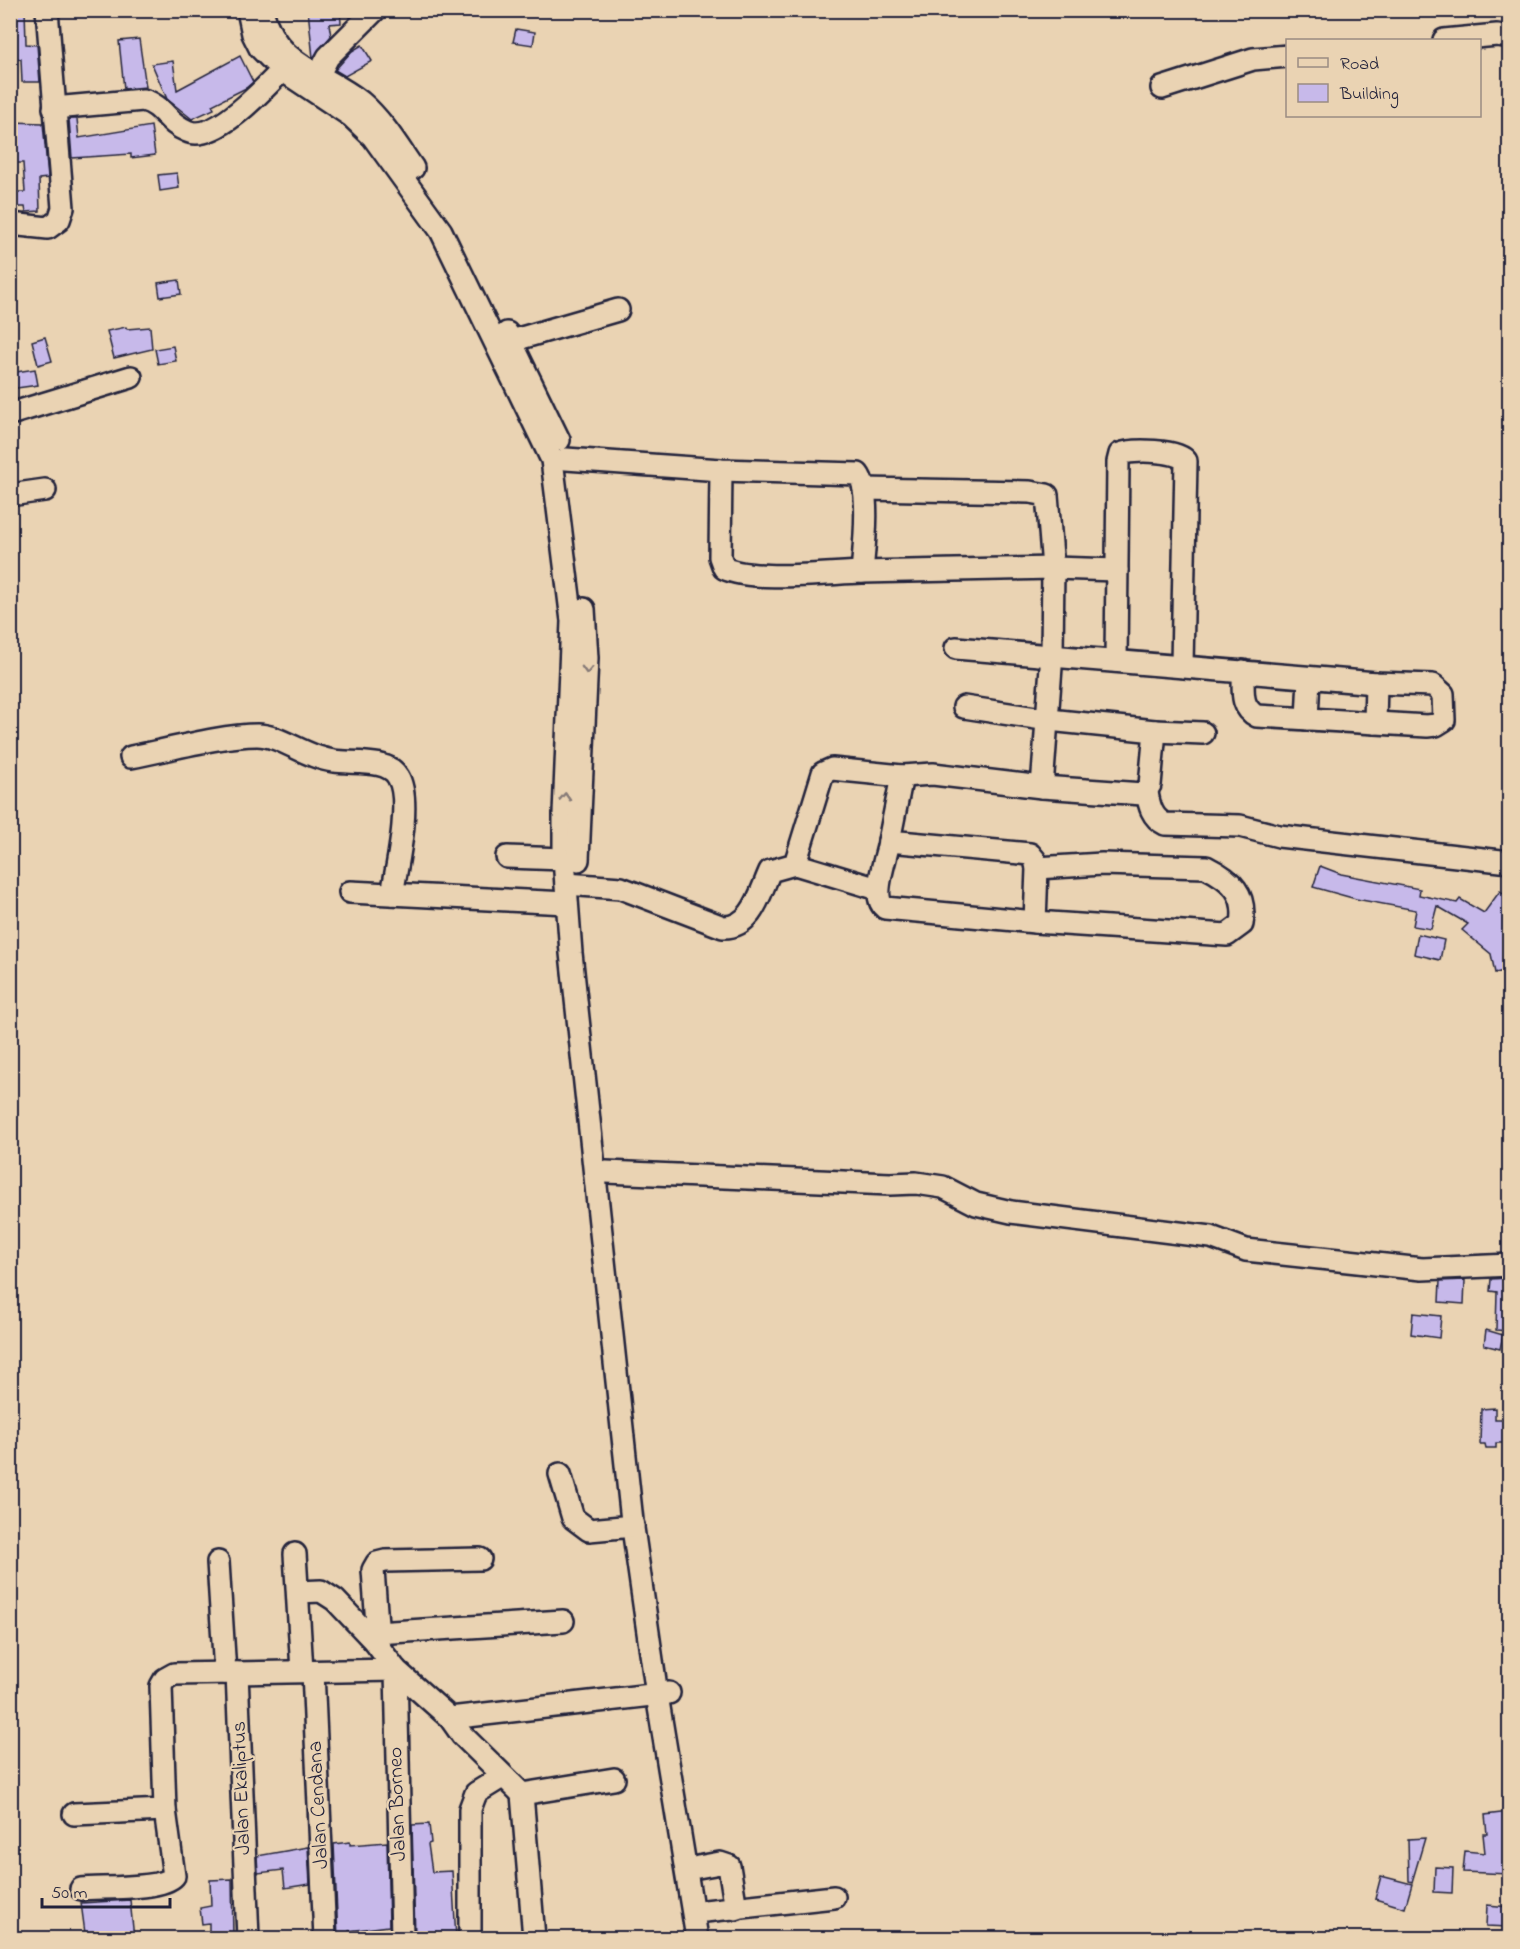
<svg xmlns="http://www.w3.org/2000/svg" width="1520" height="1949" viewBox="0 0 1520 1949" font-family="'Indie Flower',sans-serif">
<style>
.building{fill:#c7b9ea;stroke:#22223b;stroke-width:1.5}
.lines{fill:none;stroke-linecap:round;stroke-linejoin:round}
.minor-casing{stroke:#22223b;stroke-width:26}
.minor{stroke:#ead3b3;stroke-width:21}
.oneway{stroke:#867a77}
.labels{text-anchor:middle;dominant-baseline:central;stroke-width:4.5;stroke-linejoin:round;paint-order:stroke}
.street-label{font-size:21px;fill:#22223b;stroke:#ead3b3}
</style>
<rect width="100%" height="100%" fill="#ead3b3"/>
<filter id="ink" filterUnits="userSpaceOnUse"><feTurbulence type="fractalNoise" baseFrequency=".0167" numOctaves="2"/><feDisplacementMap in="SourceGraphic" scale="12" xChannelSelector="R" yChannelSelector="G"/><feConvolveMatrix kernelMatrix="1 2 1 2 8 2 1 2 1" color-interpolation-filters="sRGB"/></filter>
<g filter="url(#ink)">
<g class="building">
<polygon points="10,10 25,10 26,44 37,45 40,82 22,82 21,59 10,60"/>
<polygon points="308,10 340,10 341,23 329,24 331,36 313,58"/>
<polygon points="516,29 535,32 533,45 513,42"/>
<polygon points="139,39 146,87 124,89 119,41"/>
<polygon points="362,45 372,61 345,76 335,70 352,51"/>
<polygon points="240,56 253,82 246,88 212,105 214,109 192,119 167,99 152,64 173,61 177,90"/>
<polygon points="69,119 77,119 79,138 151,126 155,155 131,158 131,154 72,158"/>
<polygon points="10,122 43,123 48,178 39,179 40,211 26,212 25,207 10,207 10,192 25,192 23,163 10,163"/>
<polygon points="177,173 179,188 160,191 158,175"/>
<polygon points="179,280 181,294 160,297 158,283"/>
<polygon points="126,327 127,329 150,327 152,349 114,358 107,331"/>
<polygon points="45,337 52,361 38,365 32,341"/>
<polygon points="173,346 176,361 158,364 155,349"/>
<polygon points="35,369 38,385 10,389 10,373"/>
<polygon points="1320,866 1341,874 1420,889 1419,895 1457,903 1460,899 1484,913 1500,891 1509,897 1509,970 1495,973 1491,954 1462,930 1468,924 1437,906 1431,929 1413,926 1416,910 1356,899 1313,887"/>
<polygon points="1418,934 1444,940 1440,960 1414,954"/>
<polygon points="1509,1278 1509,1331 1496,1330 1497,1292 1490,1291 1491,1279"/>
<polygon points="1465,1280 1464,1304 1439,1302 1440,1281"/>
<polygon points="1413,1313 1441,1316 1439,1338 1411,1334"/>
<polygon points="1486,1330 1503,1335 1500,1349 1484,1345"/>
<polygon points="1495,1408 1495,1420 1509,1420 1509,1443 1496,1443 1496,1448 1486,1448 1485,1444 1480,1444 1481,1409"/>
<polygon points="1509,1812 1509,1874 1463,1872 1465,1851 1485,1853 1483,1834 1487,1834 1485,1815"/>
<polygon points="429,1824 431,1843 428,1844 432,1872 452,1871 456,1938 415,1938 412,1825"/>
<polygon points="1425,1838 1412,1882 1409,1881 1408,1839"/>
<polygon points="350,1842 350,1845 387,1842 389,1926 349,1931 351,1938 338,1938 334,1844"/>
<polygon points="308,1847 310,1884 285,1888 283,1870 258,1873 257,1856"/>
<polygon points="1435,1867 1453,1868 1452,1893 1434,1892"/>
<polygon points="1381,1876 1412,1884 1405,1908 1375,1899"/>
<polygon points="232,1879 233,1938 209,1938 209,1923 202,1924 200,1908 211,1906 210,1880"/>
<polygon points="130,1900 134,1938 99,1938 99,1931 85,1933 81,1903"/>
<polygon points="1487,1905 1509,1907 1509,1927 1486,1926"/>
</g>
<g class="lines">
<defs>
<g id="minor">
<polyline points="248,10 253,34 260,48 282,70 351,116 373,137 441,231 552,460 572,621 564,814 564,859 571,953 632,1521 657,1695 697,1938"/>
<path d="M262 10C275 66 321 71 361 102 382 120 397 145 413 168"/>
<polyline points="1444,40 1497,35 1510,37"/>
<polyline points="318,76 328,57 375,10"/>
<polyline points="1162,88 1253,59 1288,56"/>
<path d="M54 108 143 100C165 106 165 122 187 131 216 145 271 81 290 62"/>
<polyline points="10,224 48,228 59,220 63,208 47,10"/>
<polyline points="507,333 559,440"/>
<polyline points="511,341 618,310"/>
<polyline points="10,414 131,377"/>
<path d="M566 459 721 470 858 474C871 490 864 550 862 572L1053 568 1117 570"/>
<path d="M721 470 720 557 724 568C752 582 828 573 862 572"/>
<polyline points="10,495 45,490"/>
<path d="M956 648 1376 683 1433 685 1443 694 1444 720 1436 725 1427 726 1257 716C1239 707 1244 688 1243 671"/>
<path d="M1116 661 1118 462 1120 454C1132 449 1179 450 1186 461L1182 665"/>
<polyline points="964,707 1049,720 1155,731 1150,785 1143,794 1042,787"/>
<polyline points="1307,719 1309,678"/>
<polyline points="1375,723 1376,683"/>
<polyline points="1155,731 1203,733"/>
<path d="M131 757C168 750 221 735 257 735 281 735 306 758 334 761 352 764 388 758 398 777 412 800 397 866 392 894"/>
<polyline points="902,776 889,841 1030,854 1035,860 1037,868 1035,922"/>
<path d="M1147 792C1149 805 1152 818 1165 824L1240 826 1279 836 1510 862"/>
<path d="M889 841C887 857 870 897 885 908L1035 922 1227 935 1242 924C1247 894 1232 880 1206 867L1102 864 1037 868"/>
<polyline points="507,857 564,859"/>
<polyline points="578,860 587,658 584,609"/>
<polyline points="795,864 878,889"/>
<path d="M566 884 621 888 723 927C752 928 760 893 770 871L795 864 823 773 832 769 902 776 933 774 1042 787 1052 654 1053 568 1047 495 1030 492 864 489"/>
<polyline points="350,892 567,903"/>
<polyline points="606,1172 890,1184 916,1183 943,1187 976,1204 1011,1212 1211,1237 1246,1250 1422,1269 1510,1265"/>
<polyline points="560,1474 573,1518 589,1530 633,1526"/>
<polyline points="295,1554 302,1671"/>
<polyline points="218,1562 225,1673"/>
<polyline points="298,1592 321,1591 335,1600 374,1641 396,1670 450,1718 462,1735 522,1794"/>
<polyline points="376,1633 563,1621"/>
<polyline points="374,1641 377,1624 373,1570 377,1563 385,1561 480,1559"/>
<polyline points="396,1670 402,1938"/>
<polyline points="313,1672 325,1938"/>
<polyline points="237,1673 248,1938"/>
<polyline points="450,1718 669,1693"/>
<polyline points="522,1794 534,1938"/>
<polyline points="522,1794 614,1779"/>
<polyline points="74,1814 165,1810"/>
<polyline points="698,1867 720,1863 729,1866 736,1909"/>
<path d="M81 1889C101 1887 162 1890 174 1876L165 1810 161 1686 165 1679 174 1674 396 1670"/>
<polyline points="705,1911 834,1897"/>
<polyline points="470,1938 470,1809 476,1793 502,1777"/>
</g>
</defs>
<use href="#minor" class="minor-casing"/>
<use href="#minor" class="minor"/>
</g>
<defs><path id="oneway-chevron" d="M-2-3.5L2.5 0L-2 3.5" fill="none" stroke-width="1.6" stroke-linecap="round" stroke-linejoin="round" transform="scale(1.5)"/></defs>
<g class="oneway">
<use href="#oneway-chevron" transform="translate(587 670) rotate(92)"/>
<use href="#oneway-chevron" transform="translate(565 797) rotate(-87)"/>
</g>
</g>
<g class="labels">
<g class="street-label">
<text transform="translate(242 1788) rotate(-92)">Jalan Ekaliptus</text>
<text transform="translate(398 1804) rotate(-92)">Jalan Borneo</text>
<text transform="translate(319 1805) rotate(-93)">Jalan Cendana</text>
</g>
</g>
<rect width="1520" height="1949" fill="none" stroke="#ead3b3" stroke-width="36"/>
<rect x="18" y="18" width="1484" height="1913" fill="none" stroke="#22223b" stroke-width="2" filter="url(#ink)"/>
<rect x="1286" y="39" width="195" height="78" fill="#ead3b3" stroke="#9a8c83" stroke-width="1.5"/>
<rect x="1298" y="58" width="30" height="9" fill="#ead3b3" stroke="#9a8c83" stroke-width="1.5"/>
<text x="1340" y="69" font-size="18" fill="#22223b">Road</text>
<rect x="1298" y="84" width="30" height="18" fill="#c7b9ea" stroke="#9a8c83" stroke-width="1.5"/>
<text x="1340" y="99" font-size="18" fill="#22223b">Building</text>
<path d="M42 1898v9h128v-9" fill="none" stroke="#22223b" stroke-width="3"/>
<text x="51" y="1898" font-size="18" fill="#22223b" stroke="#ead3b3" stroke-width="4.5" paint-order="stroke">50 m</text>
</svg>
